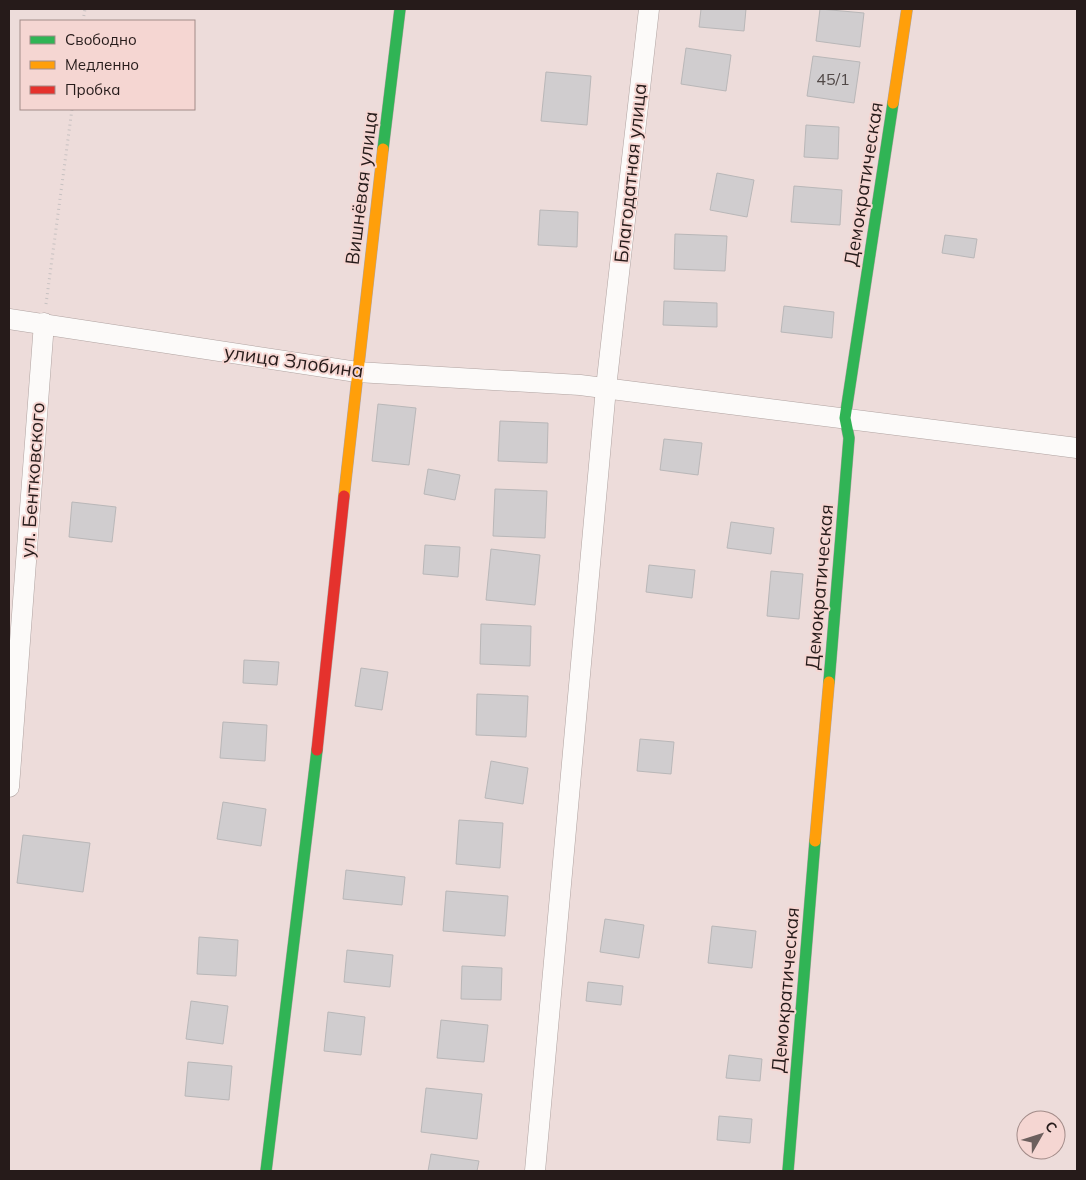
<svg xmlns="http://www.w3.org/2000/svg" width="1086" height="1180" viewBox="0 0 1086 1180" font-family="Mulish,sans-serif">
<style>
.building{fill:#d0cdcf;stroke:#b9b7b8}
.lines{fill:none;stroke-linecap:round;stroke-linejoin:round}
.street-casing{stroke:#b0a3a1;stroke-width:21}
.fast-casing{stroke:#b0a3a1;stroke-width:12}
.slow-casing{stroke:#b0a3a1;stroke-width:12}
.jam-casing{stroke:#b0a3a1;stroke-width:12}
.path{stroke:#c7c1c1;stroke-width:3;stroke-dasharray:1 4;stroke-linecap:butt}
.street{stroke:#fcfaf9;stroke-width:20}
.fast{stroke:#30b455;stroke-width:11}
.slow{stroke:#ff9f0a;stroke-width:11}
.jam{stroke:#e5322d;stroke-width:11}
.labels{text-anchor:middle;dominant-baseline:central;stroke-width:4;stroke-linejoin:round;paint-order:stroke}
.number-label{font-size:16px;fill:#504847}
.street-label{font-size:19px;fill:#261b1a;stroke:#f5d6d2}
</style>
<rect width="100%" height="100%" fill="#eddcda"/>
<g class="building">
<polygon points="701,9 746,9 744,31 699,27"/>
<polygon points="820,9 864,13 860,47 816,41"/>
<polygon points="686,48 731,55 726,91 681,84"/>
<polygon points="813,56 860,62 854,103 807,96"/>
<polygon points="546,72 591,76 587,125 541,121"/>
<polygon points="806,125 839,127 838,159 804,157"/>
<polygon points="717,173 754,180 747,217 710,210"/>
<polygon points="794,186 842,190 840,225 791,222"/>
<polygon points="540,210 578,212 577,247 538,245"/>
<polygon points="675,234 727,236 725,271 674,269"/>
<polygon points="945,235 977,239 974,258 942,253"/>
<polygon points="664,301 717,303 717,327 663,325"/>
<polygon points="784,306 834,312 832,338 781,332"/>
<polygon points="378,404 416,408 409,465 372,461"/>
<polygon points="500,421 548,423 547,463 498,461"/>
<polygon points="664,439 702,443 698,475 660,470"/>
<polygon points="428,469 460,475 455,500 424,494"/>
<polygon points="495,489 547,491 545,538 493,536"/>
<polygon points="72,502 116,507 112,542 69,537"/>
<polygon points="731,522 774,528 771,554 727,548"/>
<polygon points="425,545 460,547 458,577 423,574"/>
<polygon points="491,549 540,555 535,605 486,600"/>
<polygon points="649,565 695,570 692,598 646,592"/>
<polygon points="771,571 803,574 799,619 767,616"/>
<polygon points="481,624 531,626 530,666 480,664"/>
<polygon points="244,660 279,662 277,685 243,683"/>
<polygon points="361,668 388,672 382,710 355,706"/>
<polygon points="477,694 528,696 526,737 476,735"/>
<polygon points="223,722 267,725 265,761 220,758"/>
<polygon points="640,739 674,742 671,774 637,771"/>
<polygon points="491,761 528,768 523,804 485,798"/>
<polygon points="223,802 266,809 261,846 217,839"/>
<polygon points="459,820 503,823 500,868 456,864"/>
<polygon points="23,835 90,843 83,892 17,883"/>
<polygon points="346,870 405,877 402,905 343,899"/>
<polygon points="446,891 508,896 505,936 443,931"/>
<polygon points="605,919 644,925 639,958 600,952"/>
<polygon points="712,926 756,931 752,968 708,963"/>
<polygon points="199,937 238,940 236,976 197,974"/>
<polygon points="347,950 393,955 390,987 344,982"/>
<polygon points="462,966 502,968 501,1000 461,999"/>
<polygon points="588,982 623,986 621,1005 586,1001"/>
<polygon points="191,1001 228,1006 223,1044 186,1039"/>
<polygon points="328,1012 365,1017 361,1055 324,1051"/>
<polygon points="441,1020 488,1025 484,1062 437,1058"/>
<polygon points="729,1055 762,1059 760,1081 726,1078"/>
<polygon points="188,1062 232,1066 229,1100 185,1096"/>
<polygon points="426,1088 482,1094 477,1139 421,1132"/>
<polygon points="719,1116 752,1119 750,1143 717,1140"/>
<polygon points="431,1154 479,1161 477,1171 428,1171"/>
</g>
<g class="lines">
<defs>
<g id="street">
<polyline points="9,319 357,372 580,385 1077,448"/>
<polyline points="9,787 44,323"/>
<polyline points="535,1171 606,388 649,9"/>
</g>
<g id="fast">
<polyline points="383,149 400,9"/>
<polyline points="829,682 849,438 845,418 893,103"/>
<polyline points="266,1171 317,750"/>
<polyline points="788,1171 815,841"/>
</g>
<g id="slow">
<polyline points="893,103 907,9"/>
<polyline points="344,496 383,149"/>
<polyline points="815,841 829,682"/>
</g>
<polyline id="jam" points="317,750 344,496"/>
</defs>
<use href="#street" class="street-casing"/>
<use href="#fast" class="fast-casing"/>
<use href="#slow" class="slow-casing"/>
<use href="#jam" class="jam-casing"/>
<g class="path">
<polyline points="83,21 85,9"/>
<polyline points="46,304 72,109"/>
</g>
<use href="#street" class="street"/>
<use href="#fast" class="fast"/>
<use href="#slow" class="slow"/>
<use href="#jam" class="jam"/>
</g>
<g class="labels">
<g class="number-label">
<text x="833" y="79">45/1</text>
</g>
<g class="street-label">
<text transform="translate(630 173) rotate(-84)">Благодатная улица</text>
<text transform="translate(863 184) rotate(-81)">Демократическая</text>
<text transform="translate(361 188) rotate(-83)">Вишнёвая улица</text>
<text transform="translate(294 361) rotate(8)">улица Злобина</text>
<text transform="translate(32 480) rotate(-86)">ул. Бентковского</text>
<text transform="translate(819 587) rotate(-85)">Демократическая</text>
<text transform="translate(785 990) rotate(-85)">Демократическая</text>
</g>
</g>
<rect width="1086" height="1180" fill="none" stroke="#261b1a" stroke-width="20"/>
<rect x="20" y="20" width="175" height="90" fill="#f5d6d2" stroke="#a28b88"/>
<rect x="30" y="36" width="25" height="8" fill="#30b455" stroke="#a28b88"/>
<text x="65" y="45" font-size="15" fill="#261b1a">Свободно</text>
<rect x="30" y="61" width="25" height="8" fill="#ff9f0a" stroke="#a28b88"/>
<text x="65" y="70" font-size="15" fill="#261b1a">Медленно</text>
<rect x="30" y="86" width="25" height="8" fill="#e5322d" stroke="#a28b88"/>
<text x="65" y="95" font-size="15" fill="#261b1a">Пробка</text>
<g transform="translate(1041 1135) rotate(51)"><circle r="24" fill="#f5d6d2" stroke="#a28b88"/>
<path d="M0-4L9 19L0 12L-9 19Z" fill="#6c5f5d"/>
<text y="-8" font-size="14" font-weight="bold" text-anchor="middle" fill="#261b1a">С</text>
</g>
</svg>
